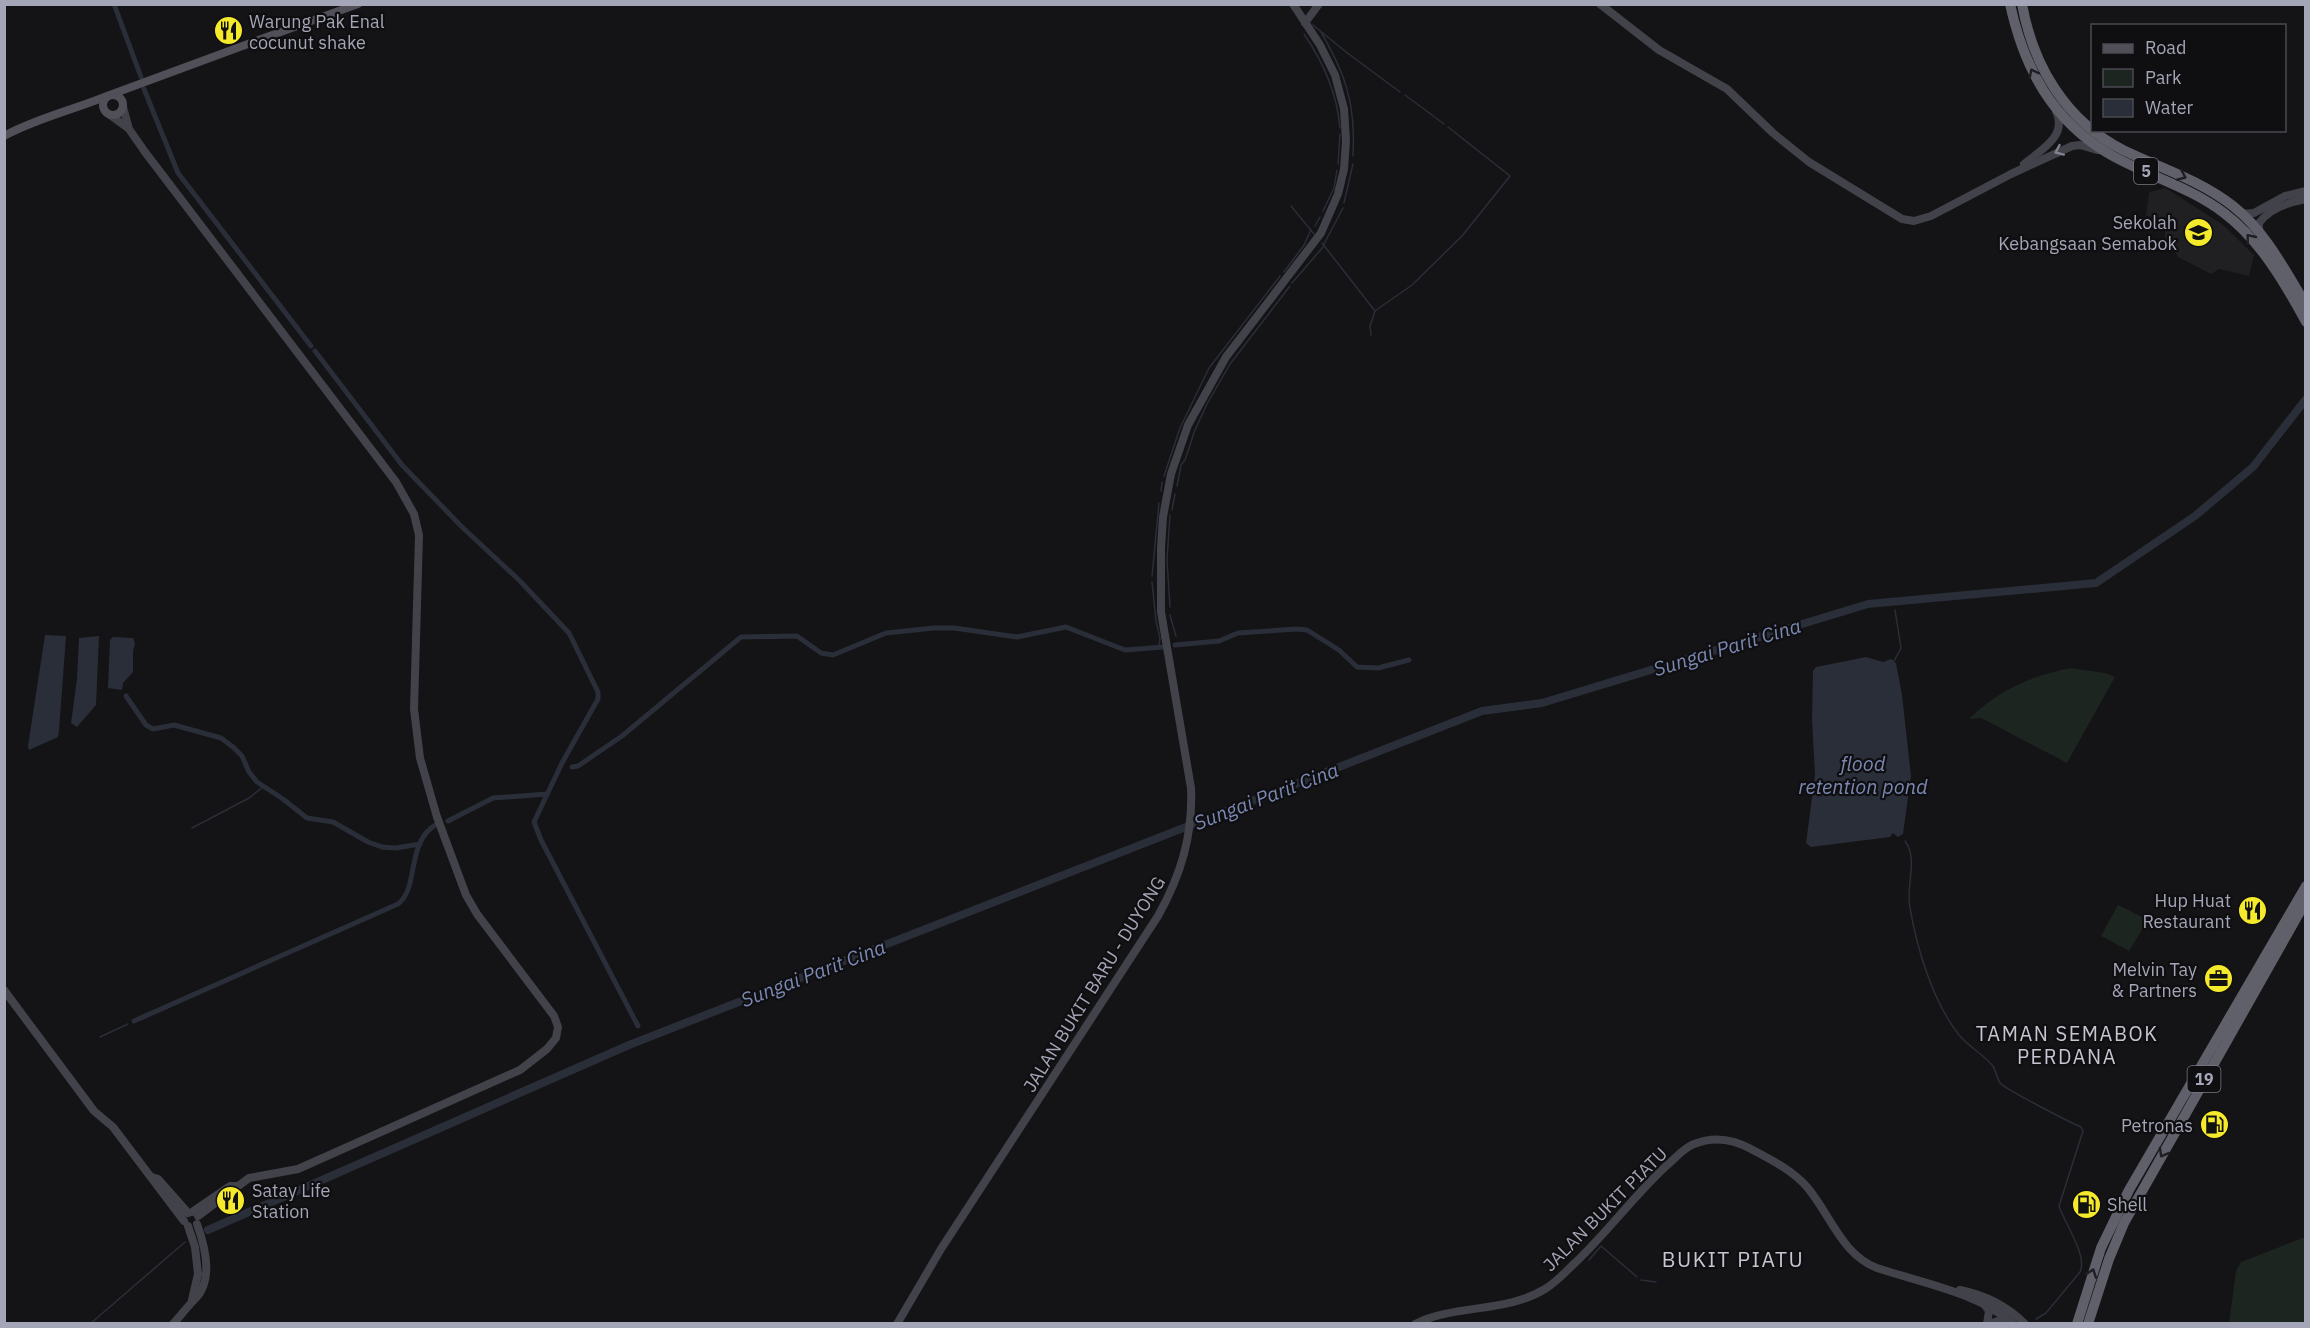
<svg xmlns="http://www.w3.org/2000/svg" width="2310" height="1328" viewBox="0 0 2310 1328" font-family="'IBM Plex Sans',sans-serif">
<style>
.built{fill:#201f22}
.green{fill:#1d2520}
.water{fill:#292e39}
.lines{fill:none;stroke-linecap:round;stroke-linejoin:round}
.stream{stroke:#292e39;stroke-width:1.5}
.canal{stroke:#292e39;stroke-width:5}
.river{stroke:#292e39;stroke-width:8}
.secondary{stroke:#42424a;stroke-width:8}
.primary{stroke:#515059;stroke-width:8}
.highway{stroke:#60606b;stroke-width:10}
.oneway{stroke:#1f1e22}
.oneway2{stroke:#828290}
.labels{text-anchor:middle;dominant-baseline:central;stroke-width:4.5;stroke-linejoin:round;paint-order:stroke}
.shield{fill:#0f0e10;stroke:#777884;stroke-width:1.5}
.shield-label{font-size:16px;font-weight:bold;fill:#a4a5b6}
.poi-label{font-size:18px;fill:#a4a5b6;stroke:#0f0e10;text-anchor:end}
.street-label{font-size:18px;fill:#a4a5b6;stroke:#0f0e10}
.water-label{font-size:20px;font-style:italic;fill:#7a88b2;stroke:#0f0e10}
.neighbourhood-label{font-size:20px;letter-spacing:1.5px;fill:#c6c6d2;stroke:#0f0e10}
.quarter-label{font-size:21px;letter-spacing:1.5px;fill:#c6c6d2;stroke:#0f0e10}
</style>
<rect width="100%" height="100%" fill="#141315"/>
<polygon class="built" points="2166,188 2223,225 2254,255 2249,276 2219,269 2211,274 2178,257 2171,243 2165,239 2165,219 2146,216 2149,192"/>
<g class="green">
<path d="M2070 668 2105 673 2115 677 2067 763 1981 718 1969 719C1998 690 2031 676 2070 668Z"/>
<polygon points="2118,905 2148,920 2129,951 2101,936"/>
<polygon points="2305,1237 2305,1323 2229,1323 2236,1271 2241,1262"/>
</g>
<g class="water">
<polygon points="45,635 66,636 59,731 58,737 29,750 28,746"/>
<polygon points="99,636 96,705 77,727 71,723 77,679 79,638"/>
<polygon points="113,637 133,638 135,643 133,652 133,672 123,683 122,690 108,688 110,640"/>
<polygon points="1866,657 1883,662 1891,659 1896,663 1902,695 1911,776 1903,834 1898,837 1893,833 1890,837 1811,847 1806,843 1815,775 1812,720 1813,671 1816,667"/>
</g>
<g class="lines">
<g class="stream">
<polyline points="1313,25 1346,52 1400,92"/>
<path d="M1321 32C1346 75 1356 105 1353 156"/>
<path d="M1304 34C1324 63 1337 93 1340 128"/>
<polyline points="1405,95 1444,124"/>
<polyline points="1338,164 1340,134"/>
<polyline points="1344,203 1353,164"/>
<polyline points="1291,206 1314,234"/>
<polyline points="1323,211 1334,188 1337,170"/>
<polyline points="1315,226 1320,217"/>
<polyline points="1322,243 1375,311 1412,285 1462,236 1510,176 1448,127"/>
<polyline points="1324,244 1343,208"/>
<polyline points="1284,272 1304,245 1311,230"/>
<polyline points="1292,283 1323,247"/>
<polyline points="1371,335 1370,326 1375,311"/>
<polyline points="1164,476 1180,428 1209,368 1280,276"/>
<polyline points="1177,486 1181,465 1185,460 1195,430 1207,404 1230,364 1290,286"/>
<polyline points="1161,491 1162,482"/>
<polyline points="1172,510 1175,494"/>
<polyline points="1152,576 1159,503"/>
<polyline points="1152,582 1156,621 1160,638 1159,648"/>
<polyline points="1170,607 1167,560 1170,515"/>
<polyline points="1170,615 1176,636"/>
<polyline points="1894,661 1901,648 1895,610"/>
<polyline points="192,828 249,798 263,787"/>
<path d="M1905 841C1919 860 1905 886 1910 908 1917 949 1933 1002 1959 1035 1969 1047 1983 1054 1993 1066 1996 1071 1997 1078 2000 1083 2005 1089 2071 1123 2081 1127L2083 1131 2059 1206C2064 1222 2088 1256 2080 1272L2046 1313 2036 1319"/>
<polyline points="100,1037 128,1024"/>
<polyline points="1589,1260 1601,1246 1637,1277"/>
<polyline points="1641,1280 1656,1282"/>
<polyline points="90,1324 185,1242"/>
</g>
<g class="canal">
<polyline points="114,4 141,77"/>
<polyline points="144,89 178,173 311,346"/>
<polyline points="315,351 402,465 462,527 519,580 569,633 598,692 598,699 562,763 534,822 541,840 638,1026"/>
<polyline points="1175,645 1219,641 1238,633 1297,629 1307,630 1339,650 1357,667 1378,668 1409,660"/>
<polyline points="126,696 146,725 153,729 174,725 221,738 233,747 242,756 249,772 257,782 283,799 307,818 333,822 368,842 382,847 396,848 420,844"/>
<polyline points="572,767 578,766 622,736 741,637 797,636 821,653 833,655 886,633 934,628 954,628 1017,637 1066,627 1125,650 1163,647"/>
<polyline points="448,821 493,798 547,794"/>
<path d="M134 1021 398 904C420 887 405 842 437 824"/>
</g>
<polyline class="river" points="208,1230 629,1045 1482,711 1542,703 1868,604 2096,583 2195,516 2253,467 2306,399"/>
<g class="secondary">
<polyline points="1600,4 1659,50 1727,89 1773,133 1809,162 1902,219 1914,221 1931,216 2011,174 2072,146 2080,145 2097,150"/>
<polyline points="1305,23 1319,4"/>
<polyline points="123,107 129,129 145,152 396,482 414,514 419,535 414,709 420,758 437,817 466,895 477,914 554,1016 558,1027 556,1038 547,1049 520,1070 298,1169 249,1178 198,1216"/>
<polyline points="110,115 128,128"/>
<path d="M2024 164C2041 150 2068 136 2056 111"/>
<polyline points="2242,214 2254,213 2285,196 2306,191"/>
<path d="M2259 232V223C2269 209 2290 202 2306 199"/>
<polyline points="4,990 94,1111 113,1127 184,1221"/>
<polyline points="152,1177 158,1179 188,1213"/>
<polyline points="192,1212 230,1186 236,1186"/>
<polyline points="188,1226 195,1247 198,1274 192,1300"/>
<path d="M1960 1290C1985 1295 2007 1306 2025 1324"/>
<polyline points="1985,1305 1989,1311 1987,1324"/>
<path d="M173 1324C181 1315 188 1306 196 1298 214 1279 205 1246 197 1224"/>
<path d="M897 1324 941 1249 1158 916C1181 875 1193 835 1191 788L1161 612V548L1163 517 1171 474 1188 425 1226 357 1321 233 1338 194 1344 169 1346 141 1344 109 1335 75 1320 45 1293 4"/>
<path d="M1415 1324C1455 1304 1506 1313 1545 1289 1557 1282 1566 1271 1576 1262 1608 1231 1634 1196 1666 1166 1675 1159 1683 1148 1694 1144 1714 1136 1733 1139 1751 1149 1770 1159 1792 1170 1807 1187 1830 1214 1842 1255 1877 1268 1919 1282 1980 1293 2013 1324"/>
<polyline points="1988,1324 1998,1321 2008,1324"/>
</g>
<g class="primary">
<circle cx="113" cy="105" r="10"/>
<path d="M4 136C37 118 73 110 107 96 191 65 274 34 358 4"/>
</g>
<g class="highway">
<path d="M2010 4C2024 68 2052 121 2111 155 2148 176 2190 187 2224 213 2260 240 2285 283 2306 322"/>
<path d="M2022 4C2033 66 2066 121 2123 150 2160 168 2200 180 2233 206 2265 231 2285 270 2306 305"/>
<polyline points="2077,1324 2101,1248 2129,1190 2306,886"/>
<polyline points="2088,1324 2109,1259 2124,1223 2306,901"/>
</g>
</g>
<defs><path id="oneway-chevron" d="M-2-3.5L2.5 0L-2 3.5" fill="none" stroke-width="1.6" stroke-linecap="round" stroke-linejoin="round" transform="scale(1.5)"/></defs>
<g class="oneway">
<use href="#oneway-chevron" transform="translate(2033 73) rotate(-117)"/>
<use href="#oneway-chevron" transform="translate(2182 176) rotate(24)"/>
<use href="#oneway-chevron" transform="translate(2250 238) rotate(-129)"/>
<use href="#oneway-chevron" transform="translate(2163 1153) rotate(119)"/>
<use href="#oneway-chevron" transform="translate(2092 1273) rotate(-71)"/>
</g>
<use class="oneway2" href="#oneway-chevron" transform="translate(2059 151) rotate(156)"/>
<defs>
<symbol id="restaurant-disc" viewBox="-11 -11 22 22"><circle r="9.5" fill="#f5e92b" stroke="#0f0e10"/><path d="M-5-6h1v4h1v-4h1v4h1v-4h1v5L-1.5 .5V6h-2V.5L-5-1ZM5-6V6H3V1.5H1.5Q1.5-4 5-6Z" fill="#111"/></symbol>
<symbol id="school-disc" viewBox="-11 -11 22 22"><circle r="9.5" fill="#f5e92b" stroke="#0f0e10"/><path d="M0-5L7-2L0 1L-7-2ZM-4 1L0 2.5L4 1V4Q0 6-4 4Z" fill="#111"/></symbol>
<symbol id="office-disc" viewBox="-11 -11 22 22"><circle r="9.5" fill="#f5e92b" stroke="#0f0e10"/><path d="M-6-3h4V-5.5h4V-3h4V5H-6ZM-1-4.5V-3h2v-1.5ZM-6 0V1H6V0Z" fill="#111"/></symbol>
<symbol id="fuel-disc" viewBox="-11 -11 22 22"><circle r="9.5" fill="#f5e92b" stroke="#0f0e10"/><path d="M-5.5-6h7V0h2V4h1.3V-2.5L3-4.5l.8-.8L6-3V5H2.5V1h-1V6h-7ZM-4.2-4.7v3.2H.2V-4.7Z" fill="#111"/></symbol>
</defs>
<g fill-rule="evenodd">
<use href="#restaurant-disc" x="212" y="14" width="33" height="33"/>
<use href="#school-disc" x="2182" y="216" width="33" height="33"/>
<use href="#restaurant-disc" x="2236" y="894" width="33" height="33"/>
<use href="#office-disc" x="2202" y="962" width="33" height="33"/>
<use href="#fuel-disc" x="2198" y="1108" width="33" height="33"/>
<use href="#restaurant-disc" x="214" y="1184" width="33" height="33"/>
<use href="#fuel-disc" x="2070" y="1188" width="33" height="33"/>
</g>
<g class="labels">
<g class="shield">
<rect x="2134" y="158" width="24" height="26" rx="4.5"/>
<rect x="2187.5" y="1066" width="33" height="26" rx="4.5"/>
</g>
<g class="shield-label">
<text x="2146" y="171">5</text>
<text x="2204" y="1079">19</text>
</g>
<g class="poi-label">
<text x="249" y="21" text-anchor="start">Warung Pak Enal<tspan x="249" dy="21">cocunut shake</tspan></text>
<text x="2177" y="222">Sekolah<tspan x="2177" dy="21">Kebangsaan Semabok</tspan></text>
<text x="2231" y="900">Hup Huat<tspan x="2231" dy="21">Restaurant</tspan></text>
<text x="2197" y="969">Melvin Tay<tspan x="2197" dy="21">&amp; Partners</tspan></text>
<text x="2193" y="1125">Petronas</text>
<text x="252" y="1190" text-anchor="start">Satay Life<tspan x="252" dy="21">Station</tspan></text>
<text x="2107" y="1204" text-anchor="start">Shell</text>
</g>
<g class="street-label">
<text transform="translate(1094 984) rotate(-58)">JALAN BUKIT BARU - DUYONG</text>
<text transform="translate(1605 1209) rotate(-45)">JALAN BUKIT PIATU</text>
</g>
<g class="water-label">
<text transform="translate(1727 647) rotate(-17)">Sungai Parit Cina</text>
<text x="1863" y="763">flood<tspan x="1863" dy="23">retention pond</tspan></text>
<text transform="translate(1266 796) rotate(-21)">Sungai Parit Cina</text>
<text transform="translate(813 973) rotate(-21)">Sungai Parit Cina</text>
</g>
<g class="neighbourhood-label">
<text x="2067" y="1033">TAMAN SEMABOK<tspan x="2067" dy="23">PERDANA</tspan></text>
</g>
<g class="quarter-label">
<text x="1733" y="1259">BUKIT PIATU</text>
</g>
</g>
<rect width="2310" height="1328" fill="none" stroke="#a4a5b6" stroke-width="12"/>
<rect x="2091" y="24" width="195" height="108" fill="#0f0e10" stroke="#4b4a52" stroke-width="1.5"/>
<rect x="2103" y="44" width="30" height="9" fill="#515059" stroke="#4b4a52" stroke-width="1.5"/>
<text x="2145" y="54" font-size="18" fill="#a4a5b6">Road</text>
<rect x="2103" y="69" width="30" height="18" fill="#1d2520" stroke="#4b4a52" stroke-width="1.5"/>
<text x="2145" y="84" font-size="18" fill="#a4a5b6">Park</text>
<rect x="2103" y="99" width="30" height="18" fill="#292e39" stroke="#4b4a52" stroke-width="1.5"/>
<text x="2145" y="114" font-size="18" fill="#a4a5b6">Water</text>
</svg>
